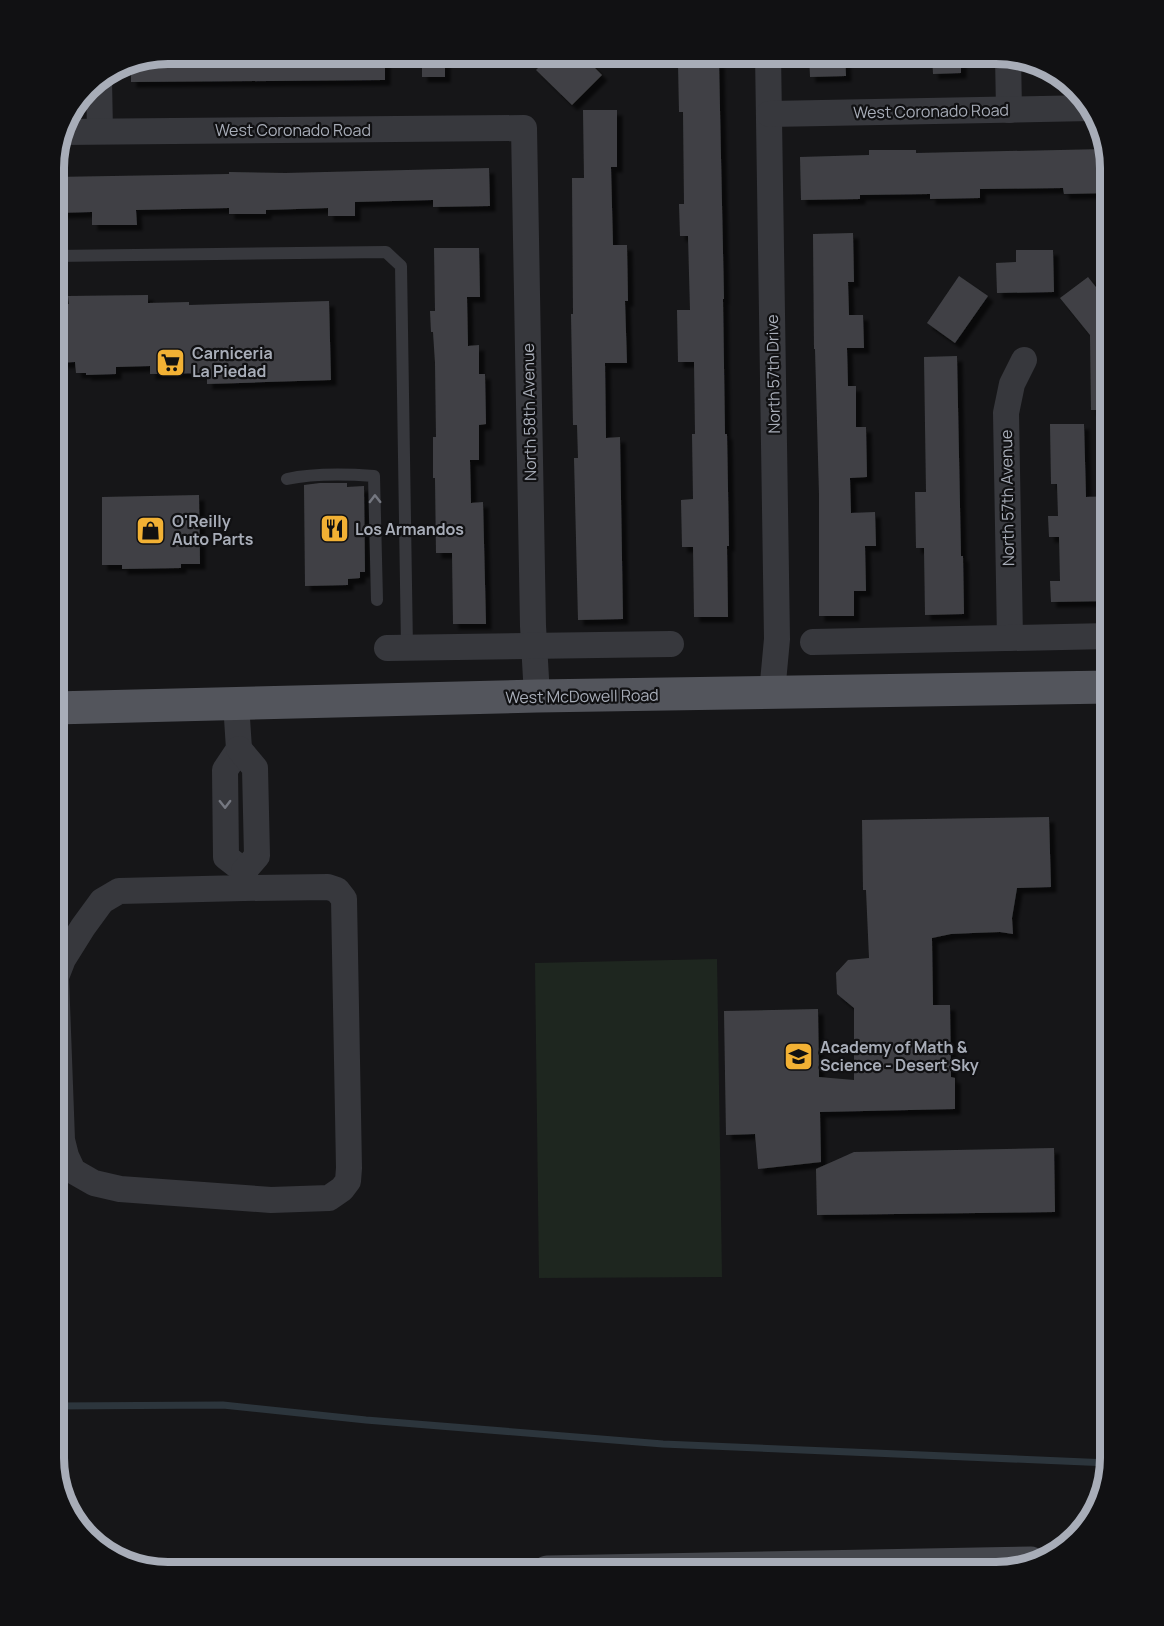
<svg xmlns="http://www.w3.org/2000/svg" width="1164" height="1626" viewBox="0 0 1164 1626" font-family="Manrope,sans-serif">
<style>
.green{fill:#1e261f}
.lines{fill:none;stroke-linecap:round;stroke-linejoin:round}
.stream{stroke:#2c353c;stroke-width:7}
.building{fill:#404145;filter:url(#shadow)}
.service{stroke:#37383d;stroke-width:12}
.minor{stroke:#37383d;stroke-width:26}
.secondary{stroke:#45474d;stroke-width:33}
.primary{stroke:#53555c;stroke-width:33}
.oneway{stroke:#757881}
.labels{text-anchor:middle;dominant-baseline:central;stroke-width:4.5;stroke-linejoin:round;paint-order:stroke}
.street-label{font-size:16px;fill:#a8adb8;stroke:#111113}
.poi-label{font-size:16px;font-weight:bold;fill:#a8adb8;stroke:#111113;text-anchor:start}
.rim{fill:none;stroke:#a8adb8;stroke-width:8}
</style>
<defs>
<filter id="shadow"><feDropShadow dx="5.5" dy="5.5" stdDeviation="1.5" flood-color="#0009"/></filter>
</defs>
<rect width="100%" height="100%" fill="#161618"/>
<polygon class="green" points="717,959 722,1277 539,1278 535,963"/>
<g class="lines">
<polyline class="stream" points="54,1406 223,1405 366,1420 663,1444 1109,1463"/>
</g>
<g class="building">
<polygon points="168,54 385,54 385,80 131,82 131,68"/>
<rect x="422" y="54" width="23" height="23"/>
<polygon points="552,54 567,54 574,61 581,54 602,75 572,105 536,70"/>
<polygon points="809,54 845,54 846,76 810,77"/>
<polygon points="932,54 961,54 961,73 933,74"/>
<polygon points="719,62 724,299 723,299 725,434 727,434 729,546 727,546 728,617 694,617 693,547 682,547 681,500 693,499 692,434 695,434 694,362 678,362 677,310 690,310 688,236 680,236 679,204 684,204 683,112 679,112 678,63"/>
<polygon points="583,110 617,110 617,167 611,167 613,245 627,245 628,301 625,301 627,363 605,363 606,438 620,437 623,619 578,620 574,458 578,458 577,425 573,425 571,314 573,314 572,178 584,178"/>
<polygon points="1105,149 1110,168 1110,193 1064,194 1063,188 980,189 980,198 930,199 930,194 860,195 860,199 801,200 800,157 869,155 869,150 916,150 916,153"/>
<polygon points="489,168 490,206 433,207 433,200 355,202 355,216 328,216 328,208 266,210 266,214 229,214 229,208 136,210 137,225 92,225 92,212 54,213 54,177 229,174 229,172 285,173"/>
<polygon points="853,233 854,282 848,282 849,315 863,315 864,348 847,348 848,386 856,386 856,427 866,427 867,477 850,478 851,513 875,512 876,546 865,546 866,591 854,591 854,616 819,616 819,494 815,349 814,349 813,234"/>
<polygon points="434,248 479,248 480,297 467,297 468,346 479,345 479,374 485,374 486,424 479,425 479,460 470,460 471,503 483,502 486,624 453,624 452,553 436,553 435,478 433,478 433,437 436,437 435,363 433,332 431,332 430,311 435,311"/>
<polygon points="1016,250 1053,250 1054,292 997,293 996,263 1016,262"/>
<polygon points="959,276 988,296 955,343 927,323"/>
<polygon points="1088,277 1110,305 1110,410 1091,410 1090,335 1060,298"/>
<polygon points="148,295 148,303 189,302 189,305 329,301 331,380 207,384 207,373 150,374 150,366 116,367 116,374 86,375 86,373 76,373 75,362 54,363 54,305 69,304 68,296"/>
<polygon points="957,356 961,556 963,556 964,614 925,615 924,548 916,548 915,492 926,492 924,357"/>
<polygon points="1050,424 1084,424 1086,497 1110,496 1110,601 1051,602 1050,581 1060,581 1059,537 1049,537 1048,516 1058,516 1057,484 1051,484"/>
<polygon points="320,483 347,483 347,487 364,486 365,572 360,572 360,578 348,579 348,585 305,586 304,485"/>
<polygon points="199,495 200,564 181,564 181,568 122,569 122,565 102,565 102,497"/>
<polygon points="1049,817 1051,887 1017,888 1012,918 1013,934 1000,932 973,933 951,934 932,938 933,1005 950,1005 951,1077 955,1078 955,1109 820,1112 821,1162 758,1169 755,1134 726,1135 724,1011 818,1009 819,1077 854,1080 854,1008 837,994 836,973 848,960 869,958 866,890 863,890 862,820"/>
<polygon points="1054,1148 1055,1212 817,1215 816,1169 854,1152"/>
</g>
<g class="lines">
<g class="service">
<polyline points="54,256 386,252 401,266 407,648"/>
<path d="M287 479C315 473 346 474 374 476L377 600"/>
</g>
<g class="minor">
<polyline points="768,54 777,639 772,693"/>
<polyline points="1008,56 1009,110"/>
<polyline points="99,80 100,131"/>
<polyline points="769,114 1092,108"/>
<polyline points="62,132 524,128 533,626 537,696"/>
<polyline points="1010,638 1006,413 1012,384 1024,360"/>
<polyline points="813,642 1110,636"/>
<polyline points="387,648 671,644"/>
<polyline points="236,703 239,749 225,770 226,857 244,871"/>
<polyline points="239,749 255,768 257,856 244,871 244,888 328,887 337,890 344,899 349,1168 348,1181 342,1189 329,1198 271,1200 120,1189 94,1183 73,1171 66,1156 62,1140 56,977 63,959 83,927 102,901 119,891 244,888"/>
</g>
<polyline class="secondary" points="547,1572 1031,1563"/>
<polyline class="primary" points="54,708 537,696 1110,687"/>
</g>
<defs><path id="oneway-chevron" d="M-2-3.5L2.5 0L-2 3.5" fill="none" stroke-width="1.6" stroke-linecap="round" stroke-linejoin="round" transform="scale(1.5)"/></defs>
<g class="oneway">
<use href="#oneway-chevron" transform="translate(375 499) rotate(-91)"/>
<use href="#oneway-chevron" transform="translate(225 804) rotate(89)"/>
</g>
<defs>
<symbol id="supermarket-square" viewBox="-11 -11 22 22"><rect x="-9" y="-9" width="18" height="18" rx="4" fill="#f2b134" stroke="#111113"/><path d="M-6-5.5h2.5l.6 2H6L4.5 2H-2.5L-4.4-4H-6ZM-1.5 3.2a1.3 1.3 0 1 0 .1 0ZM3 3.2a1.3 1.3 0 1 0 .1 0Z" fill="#111"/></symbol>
<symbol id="restaurant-square" viewBox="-11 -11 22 22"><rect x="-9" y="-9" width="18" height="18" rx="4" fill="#f2b134" stroke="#111113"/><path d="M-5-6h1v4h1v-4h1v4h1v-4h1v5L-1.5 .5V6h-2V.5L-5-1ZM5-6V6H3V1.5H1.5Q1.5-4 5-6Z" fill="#111"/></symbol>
<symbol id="shop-square" viewBox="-11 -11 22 22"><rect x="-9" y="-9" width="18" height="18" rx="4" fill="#f2b134" stroke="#111113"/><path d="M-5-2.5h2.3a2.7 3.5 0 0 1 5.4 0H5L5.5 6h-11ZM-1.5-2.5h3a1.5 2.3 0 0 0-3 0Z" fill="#111"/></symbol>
<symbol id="school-square" viewBox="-11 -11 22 22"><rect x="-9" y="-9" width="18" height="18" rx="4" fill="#f2b134" stroke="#111113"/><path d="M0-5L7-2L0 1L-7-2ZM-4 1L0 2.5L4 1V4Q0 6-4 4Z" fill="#111"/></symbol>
</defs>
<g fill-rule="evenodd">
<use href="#supermarket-square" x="154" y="346" width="33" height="33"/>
<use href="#restaurant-square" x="318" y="512" width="33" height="33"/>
<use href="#shop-square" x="134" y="514" width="33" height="33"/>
<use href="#school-square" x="782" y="1040" width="33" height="33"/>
</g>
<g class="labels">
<g class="street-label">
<text transform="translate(931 111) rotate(-1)">West Coronado Road</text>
<text x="293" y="130">West Coronado Road</text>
<text transform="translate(773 374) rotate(-91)">North 57th Drive</text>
<text transform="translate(529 412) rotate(-91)">North 58th Avenue</text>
<text transform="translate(1007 498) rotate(-91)">North 57th Avenue</text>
<text transform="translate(582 696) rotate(-1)">West McDowell Road</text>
</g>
<g class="poi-label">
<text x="192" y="353">Carniceria<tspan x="192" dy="18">La Piedad</tspan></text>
<text x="172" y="521">O'Reilly<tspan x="172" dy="18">Auto Parts</tspan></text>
<text x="355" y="529">Los Armandos</text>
<text x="820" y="1047">Academy of Math &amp;<tspan x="820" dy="18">Science - Desert Sky</tspan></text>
</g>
</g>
<path d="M0 0H1164V1626H0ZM168 64H996A104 104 0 0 1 1100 168V1458A104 104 0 0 1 996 1562H168A104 104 0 0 1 64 1458V168A104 104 0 0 1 168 64Z" fill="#111113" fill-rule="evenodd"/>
<path class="rim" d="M168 64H996A104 104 0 0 1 1100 168V1458A104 104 0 0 1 996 1562H168A104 104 0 0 1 64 1458V168A104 104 0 0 1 168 64Z"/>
</svg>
